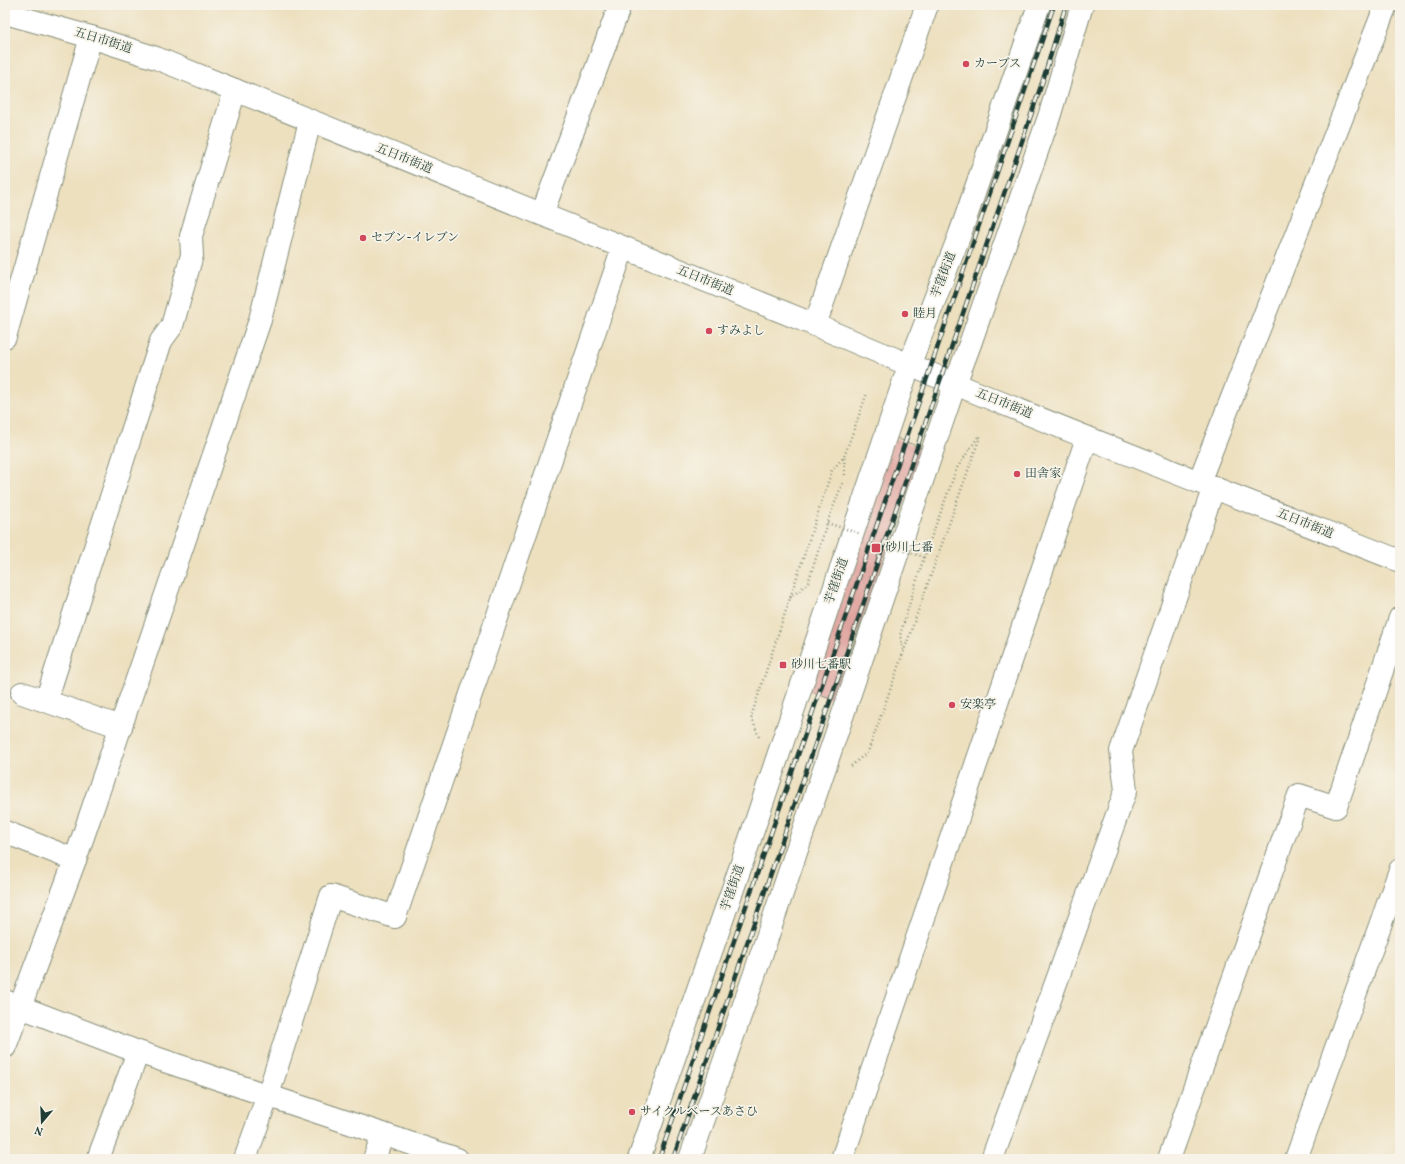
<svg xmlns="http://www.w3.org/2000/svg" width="1405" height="1164" viewBox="0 0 1405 1164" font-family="Vollkorn,'Noto Serif JP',serif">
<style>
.building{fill:#dfa49f}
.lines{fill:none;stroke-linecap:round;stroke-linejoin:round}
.minor-casing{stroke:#868e7a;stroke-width:24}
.primary-casing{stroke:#868e7a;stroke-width:24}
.path{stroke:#868e7a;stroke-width:2.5;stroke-dasharray:1 3;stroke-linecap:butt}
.minor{stroke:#fff;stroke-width:22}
.primary{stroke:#fff;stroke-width:22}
.rail-casing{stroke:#1f3d34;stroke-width:4.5}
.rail{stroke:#f7f3e8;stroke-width:3;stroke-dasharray:9;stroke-linecap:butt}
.path-bridge{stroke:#868e7a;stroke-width:2.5;stroke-dasharray:1 3;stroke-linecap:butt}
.poi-dot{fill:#d1495b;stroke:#f7f3e8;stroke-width:1.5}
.labels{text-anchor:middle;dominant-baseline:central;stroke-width:3.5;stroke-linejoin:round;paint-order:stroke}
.street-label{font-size:12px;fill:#1f3d34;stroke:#f7f3e8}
.poi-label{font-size:12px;fill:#1f3d34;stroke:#f7f3e8;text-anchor:start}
</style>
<rect width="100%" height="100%" fill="#f7f3e8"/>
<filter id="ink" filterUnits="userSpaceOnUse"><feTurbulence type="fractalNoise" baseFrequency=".025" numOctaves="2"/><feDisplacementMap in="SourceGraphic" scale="8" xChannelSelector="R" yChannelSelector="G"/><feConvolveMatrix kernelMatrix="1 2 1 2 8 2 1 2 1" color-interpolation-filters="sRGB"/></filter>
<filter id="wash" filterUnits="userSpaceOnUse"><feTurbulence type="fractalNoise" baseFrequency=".012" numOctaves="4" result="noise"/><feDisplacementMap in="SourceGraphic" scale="16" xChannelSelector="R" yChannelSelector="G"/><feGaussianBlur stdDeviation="0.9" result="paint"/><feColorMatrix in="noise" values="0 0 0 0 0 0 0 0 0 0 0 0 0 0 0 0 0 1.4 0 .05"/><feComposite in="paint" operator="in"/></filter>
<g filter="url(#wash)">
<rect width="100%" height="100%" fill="#ede0bf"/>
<g id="blocks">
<polygon class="building" points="894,437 924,449 833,700 807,690"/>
</g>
</g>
<g filter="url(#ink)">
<use href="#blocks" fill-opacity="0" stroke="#868e7a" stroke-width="1"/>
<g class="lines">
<defs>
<g id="minor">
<polyline points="542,214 620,5"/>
<polyline points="815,325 927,5"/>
<polyline points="5,337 91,37"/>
<polyline points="1199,482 1386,5"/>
<polyline points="22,693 121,727"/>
<polyline points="46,701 161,341 172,326 192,255 191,236 235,90"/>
<polyline points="5,832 75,860"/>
<polyline points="5,1001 138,1052 457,1159"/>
<polyline points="5,1047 75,860 260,320 310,121"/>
<polyline points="98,1159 138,1052"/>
<polyline points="245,1159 268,1095 331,896 395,917 623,248"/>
<polyline points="374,1159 383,1134"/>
<polyline points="842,1159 1087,438"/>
<polyline points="992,1159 1126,790 1121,751 1214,487"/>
<polyline points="1169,1159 1299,795 1336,807 1400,618"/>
<polyline points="1296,1159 1400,870"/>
</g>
<g id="primary">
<path d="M5 13 91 37 156 58 815 325C1008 408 1204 484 1400 561"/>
<polyline points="639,1159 746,851 909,366 960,234 1039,5"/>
<polyline points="690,1159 754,976 955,384 970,344 1050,114 1082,5"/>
</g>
</defs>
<use href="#minor" class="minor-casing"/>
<use href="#primary" class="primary-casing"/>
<g class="path">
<polyline points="844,458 845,477"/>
<polyline points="790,598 808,583 827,523 843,482"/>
<polyline points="903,650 900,635 924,557 957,468 978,437"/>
<polyline points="759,737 751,717 832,470 844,457 867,393"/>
<polyline points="851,766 868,752 981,434"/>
</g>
<use href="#minor" class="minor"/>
<use href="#primary" class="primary"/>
<defs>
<g id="rail">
<polyline points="659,1159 867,554 1054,5"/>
<polyline points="673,1159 1043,80 1066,5"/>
</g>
</defs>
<use href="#rail" class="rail-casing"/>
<use href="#rail" class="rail"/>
<g class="path-bridge">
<polyline points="827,523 861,534"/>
<polyline points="889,546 924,557"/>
</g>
</g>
</g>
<g class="poi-dot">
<circle cx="966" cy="64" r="4"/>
<circle cx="363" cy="238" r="4"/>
<circle cx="905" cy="314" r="4"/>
<circle cx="709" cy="331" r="4"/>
<circle cx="1017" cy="474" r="4"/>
<rect x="871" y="543" width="10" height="10" rx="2"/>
<rect x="779" y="661" width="8" height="8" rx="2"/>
<circle cx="952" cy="705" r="4"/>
<circle cx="632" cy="1112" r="4"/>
</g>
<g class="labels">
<g class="street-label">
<text transform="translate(103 41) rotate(17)">五日市街道</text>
<text transform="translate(404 159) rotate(22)">五日市街道</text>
<text transform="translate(944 275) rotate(-69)">芋窪街道</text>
<text transform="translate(705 281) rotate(22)">五日市街道</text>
<text transform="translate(1004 404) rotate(22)">五日市街道</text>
<text transform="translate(1305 524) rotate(22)">五日市街道</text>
<text transform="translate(837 581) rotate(-71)">芋窪街道</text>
<text transform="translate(733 888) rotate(-71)">芋窪街道</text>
</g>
<g class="poi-label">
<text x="974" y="64">カーブス</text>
<text x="371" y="238">セブン-イレブン</text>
<text x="913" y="314">睦月</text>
<text x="717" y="331">すみよし</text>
<text x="1025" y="474">田舎家</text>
<text x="885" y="548">砂川七番</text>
<text x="791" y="665">砂川七番駅</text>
<text x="960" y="705">安楽亭</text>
<text x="640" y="1112">サイクルベースあさひ</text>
</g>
</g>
<rect width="1405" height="1164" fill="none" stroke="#f7f3e8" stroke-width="20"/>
<g transform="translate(42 1122) rotate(199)" stroke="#f7f3e8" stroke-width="3" paint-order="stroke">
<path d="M0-3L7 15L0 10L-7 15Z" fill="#1f3d34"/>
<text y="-6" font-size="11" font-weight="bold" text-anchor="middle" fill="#1f3d34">N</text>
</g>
</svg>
